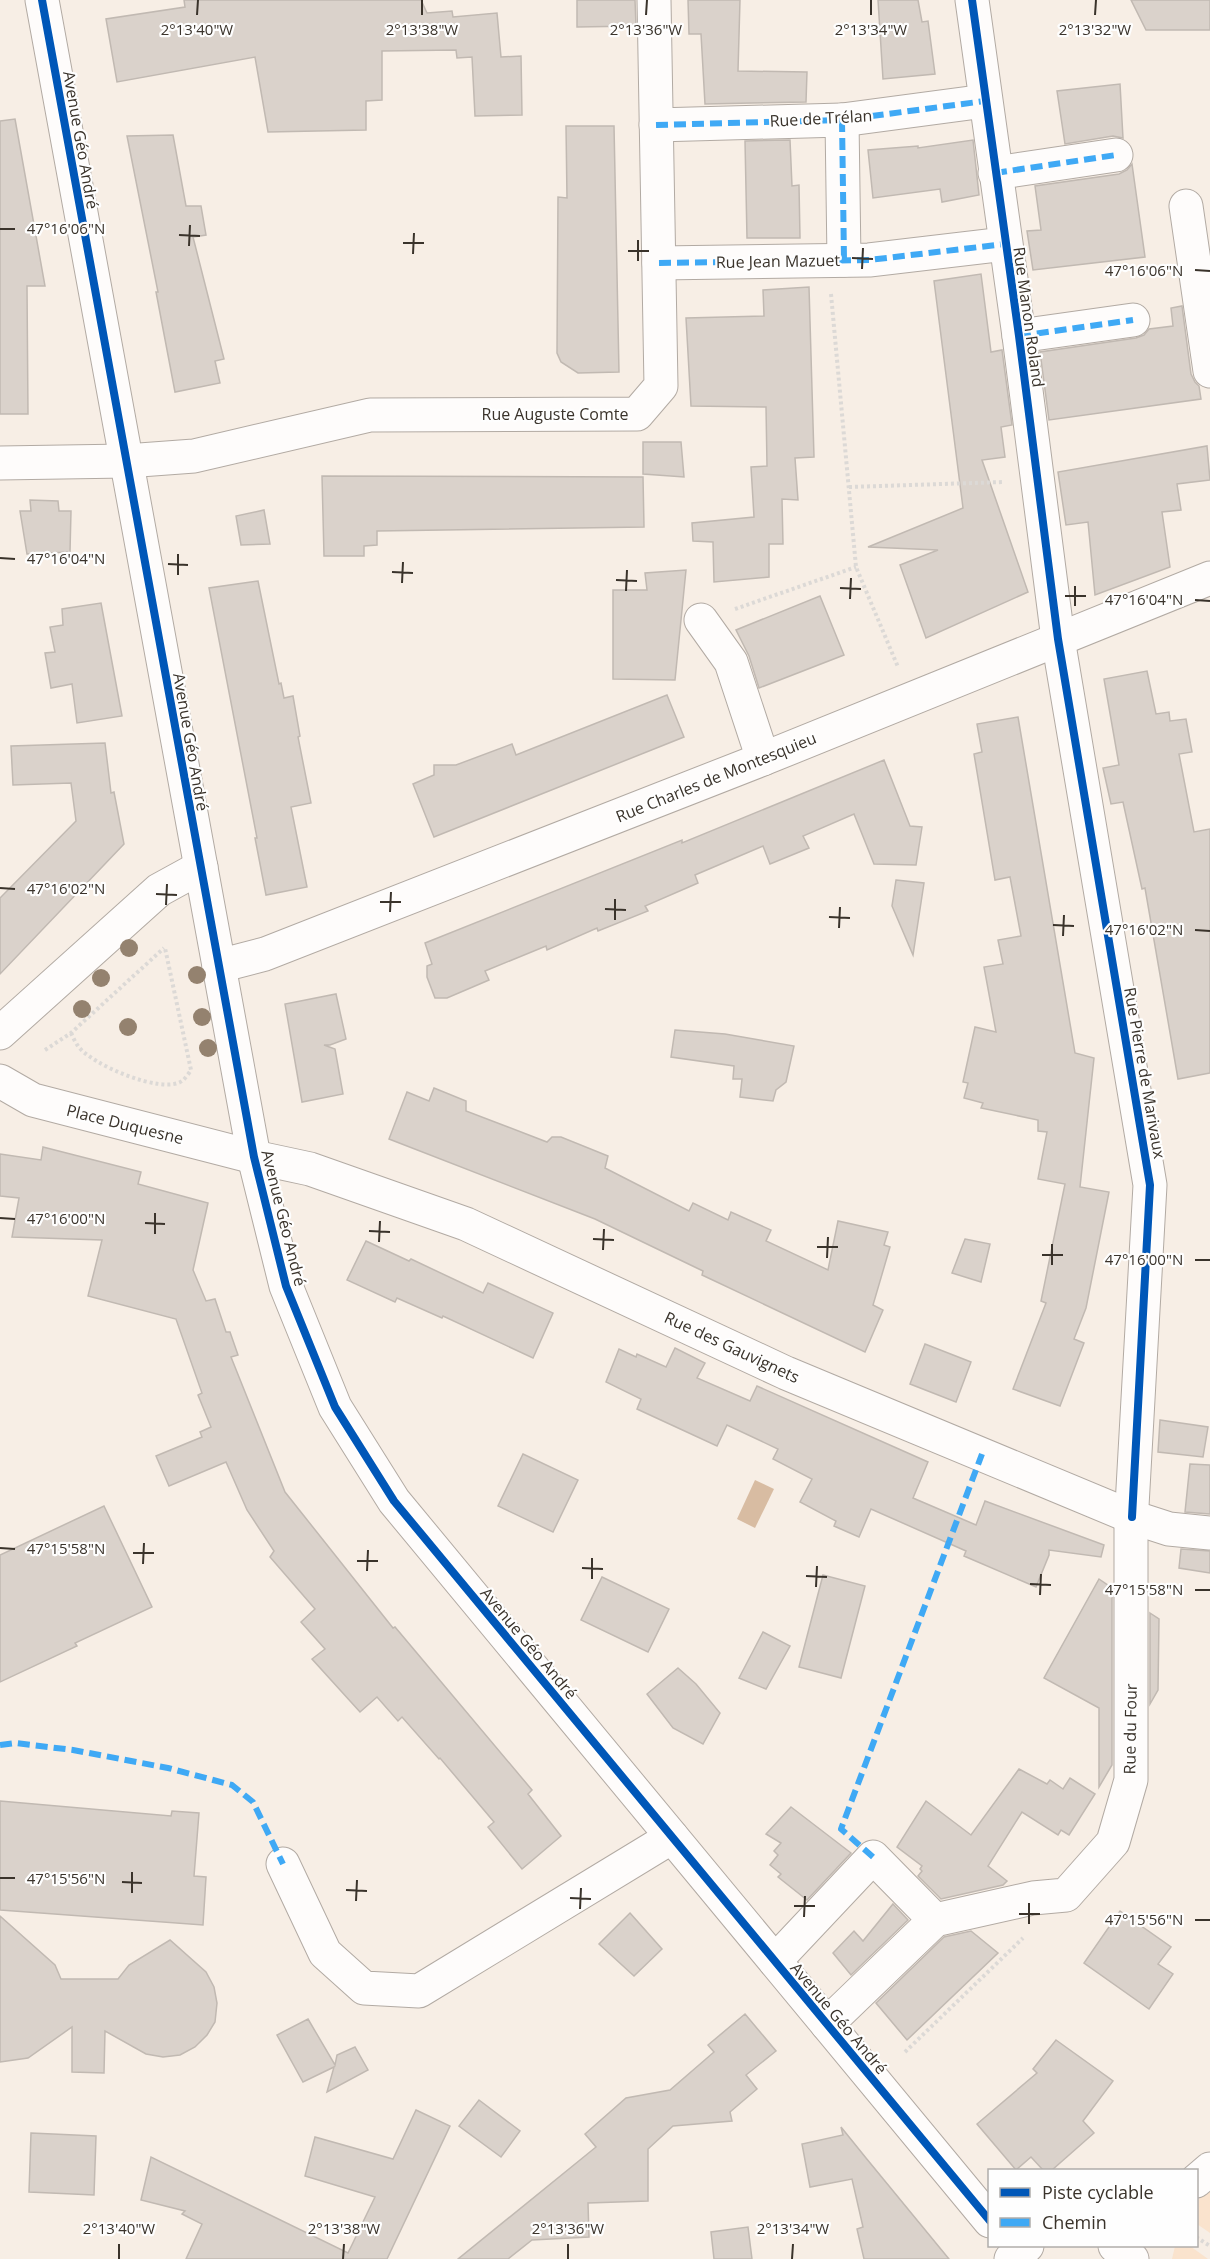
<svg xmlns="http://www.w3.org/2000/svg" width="1210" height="2259" viewBox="0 0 1210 2259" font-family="'Open Sans',sans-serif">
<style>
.green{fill:#fae3cd}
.water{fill:#d8bca2}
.building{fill:#dad2cb;stroke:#c1b9b2;stroke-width:1.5}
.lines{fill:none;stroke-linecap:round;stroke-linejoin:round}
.minor-casing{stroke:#b2aaa3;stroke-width:35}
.major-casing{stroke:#b2aaa3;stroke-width:35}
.path{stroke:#dcd9d6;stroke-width:4;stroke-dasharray:3 3;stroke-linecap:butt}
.minor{stroke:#fefcfb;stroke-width:33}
.major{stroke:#fefcfb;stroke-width:33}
.quiet{stroke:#3fa9f5;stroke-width:6;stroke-dasharray:12 6;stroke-linecap:butt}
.cycleway-casing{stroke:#fefefe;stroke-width:11}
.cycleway{stroke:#0057b8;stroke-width:8}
.tree{fill:#94826f}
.ticks{fill:none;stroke:#3a332b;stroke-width:2}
.labels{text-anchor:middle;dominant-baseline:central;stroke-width:4.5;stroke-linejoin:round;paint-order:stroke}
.street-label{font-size:16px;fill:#3a332b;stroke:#fefefe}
.ticks-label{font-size:15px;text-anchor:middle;fill:#3a332b;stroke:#fefefe;stroke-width:4.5;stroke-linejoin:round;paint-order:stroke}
</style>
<rect width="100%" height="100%" fill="#f7eee5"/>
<g class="green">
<polygon points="1210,2189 1210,2233 1197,2224 1196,2202"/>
<polygon points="1175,2246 1190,2246 1208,2259 1172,2259"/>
</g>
<polygon class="water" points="755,1480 774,1489 755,1528 737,1519"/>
<g class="building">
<polygon points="184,0 421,0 427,13 452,11 453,17 497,13 501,57 521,56 522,115 475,116 472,57 457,58 456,50 382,51 382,100 366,101 366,130 268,132 255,57 117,82 106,19 185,7"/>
<polygon points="577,0 635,0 636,26 577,27"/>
<polygon points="688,0 740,0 738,71 807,72 806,102 705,104 701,34 689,34"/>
<polygon points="878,0 918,0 922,22 928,21 935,74 883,79"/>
<polygon points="1131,0 1210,0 1210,30 1146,30"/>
<polygon points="1120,84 1123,138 1113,136 1065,144 1057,91"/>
<polygon points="15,119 45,286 27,286 28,414 0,414 0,121"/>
<polygon points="566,126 614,126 619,372 578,373 561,362 557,353 558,197 567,198"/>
<polygon points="173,135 186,206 201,206 206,235 193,237 224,359 215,361 220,383 175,392 156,292 158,292 127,136"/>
<polygon points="790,140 792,186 799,185 800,238 747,238 745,141"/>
<polygon points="973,140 979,195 942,202 940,189 873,198 868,150 918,146 918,148"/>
<polygon points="1132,164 1145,257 1033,270 1027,231 1041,230 1035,186 1119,174 1127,170"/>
<polygon points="981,274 991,352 1002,350 1012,425 1001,427 1005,457 982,460 1028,592 926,638 900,565 938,550 868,547 963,508 934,281"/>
<polygon points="809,287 814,457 795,458 798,500 782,499 783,544 769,544 769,577 714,582 713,542 693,541 692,523 754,517 751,467 767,466 766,407 691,406 686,318 764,316 763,290"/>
<polygon points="1182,306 1191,374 1195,382 1199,386 1201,399 1049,420 1040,352 1136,338 1144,335 1149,329 1173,326 1171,308"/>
<polygon points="643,442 681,442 684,477 643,474"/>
<polygon points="1207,446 1210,480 1177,484 1181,510 1162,512 1170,567 1095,595 1088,522 1066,525 1058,472"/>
<polygon points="322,476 643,477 644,527 377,531 377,545 364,546 364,556 324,556"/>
<polygon points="30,500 58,501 59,511 71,511 70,552 27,554 20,511 31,511"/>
<polygon points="264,510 270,544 241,545 236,516"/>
<polygon points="686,570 675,680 613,679 613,590 647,590 645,573"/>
<polygon points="258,581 279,684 281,683 284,698 293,696 300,736 298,737 311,803 291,807 307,887 266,895 255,838 257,838 209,588"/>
<polygon points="820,596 844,655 759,688 749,656 736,630"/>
<polygon points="101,603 122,716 77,723 72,684 51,688 45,653 55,652 50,627 63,625 62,609"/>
<polygon points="1147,671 1156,714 1169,712 1170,721 1186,719 1192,752 1179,754 1194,832 1210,829 1210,1073 1178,1079 1145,888 1142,889 1123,802 1111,804 1103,768 1119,765 1104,679"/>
<polygon points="667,695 684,737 434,837 413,784 434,775 434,765 456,765 512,744 516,755"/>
<polygon points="1018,717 1075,1053 1094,1058 1080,1187 1109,1192 1086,1308 1074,1339 1084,1343 1060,1406 1013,1389 1046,1303 1041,1301 1065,1184 1038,1179 1047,1132 1038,1131 1038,1120 981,1108 983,1103 964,1098 968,1083 963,1082 975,1027 996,1032 984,967 1003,964 998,940 1021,936 1010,877 995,880 974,754 982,752 977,724"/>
<polygon points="105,743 111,793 114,792 124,844 0,974 0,898 76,821 71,783 13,785 11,746"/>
<polygon points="884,760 910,826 922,827 916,865 874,864 854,814 803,836 809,848 770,864 763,846 695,875 698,883 645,906 648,911 598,931 597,928 547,950 546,946 485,971 489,980 447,998 435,998 427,977 427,966 432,964 425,943 682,840 682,843"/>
<polygon points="896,880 924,883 913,955 892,906"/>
<polygon points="336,994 346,1039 330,1045 324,1045 335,1049 343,1094 302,1102 285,1004"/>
<polygon points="675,1030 725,1034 794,1046 786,1082 776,1090 773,1101 740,1097 742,1079 733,1079 734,1066 671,1057"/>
<polygon points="434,1088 466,1101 466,1111 508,1127 547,1142 552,1137 561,1137 608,1156 605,1168 689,1211 693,1203 728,1220 731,1212 771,1230 766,1241 828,1270 838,1221 888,1232 884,1245 890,1247 873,1305 883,1310 865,1352 702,1275 703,1271 595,1219 389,1139 407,1092 429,1101"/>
<polygon points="43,1147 141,1172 138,1184 208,1203 193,1270 206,1301 215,1299 226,1332 230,1332 238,1355 231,1357 285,1492 393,1628 395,1627 532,1790 528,1794 561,1836 522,1869 488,1827 494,1822 440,1758 439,1759 402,1717 398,1721 377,1697 360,1712 312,1659 325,1649 301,1622 315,1609 270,1557 274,1551 247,1510 226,1462 169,1486 156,1456 202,1437 200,1432 211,1427 198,1395 202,1393 176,1319 88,1296 102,1240 12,1237 19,1198 0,1196 0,1154 41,1160"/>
<polygon points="965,1239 990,1244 981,1282 952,1273"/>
<polygon points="366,1241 409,1261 411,1259 483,1293 488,1283 553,1313 533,1358 443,1316 442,1318 397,1298 395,1302 347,1280"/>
<polygon points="925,1344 971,1362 956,1402 910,1384"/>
<polygon points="675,1348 705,1363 697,1378 750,1401 757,1386 928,1462 913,1498 976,1525 985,1501 1104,1545 1101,1557 1049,1550 1049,1555 1036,1587 964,1556 966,1551 871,1509 859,1537 834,1526 836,1521 800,1502 812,1479 773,1459 778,1449 727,1425 717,1446 637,1409 641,1399 606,1382 619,1349 636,1357 637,1354 666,1367"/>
<polygon points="1160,1420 1208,1427 1203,1457 1158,1452"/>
<polygon points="523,1454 578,1480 553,1532 498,1506"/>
<polygon points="1190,1464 1210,1465 1210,1514 1185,1512"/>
<polygon points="104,1506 152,1607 75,1643 77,1646 0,1682 0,1555"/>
<polygon points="1181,1549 1210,1551 1210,1573 1179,1568"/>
<polygon points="823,1575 865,1586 841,1678 799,1667"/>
<polygon points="602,1577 669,1609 648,1652 581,1620"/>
<polygon points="1099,1579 1112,1588 1112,1765 1099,1787 1099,1708 1044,1678"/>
<polygon points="1150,1613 1159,1619 1158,1690 1150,1704"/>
<polygon points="763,1632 790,1646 766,1689 739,1678"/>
<polygon points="678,1668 696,1684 720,1713 703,1744 673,1728 647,1694"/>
<polygon points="1019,1769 1047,1784 1050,1780 1063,1789 1070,1778 1095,1794 1069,1835 1061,1830 1058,1835 1022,1812 988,1866 1007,1881 1003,1885 941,1899 918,1876 922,1871 920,1869 922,1866 897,1847 926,1801 971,1835"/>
<polygon points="0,1801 171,1816 172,1811 199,1813 194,1876 206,1877 203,1925 0,1910"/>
<polygon points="791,1807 851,1853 807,1900 778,1877 781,1874 770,1865 778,1855 774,1851 781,1843 766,1834"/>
<polygon points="893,1904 908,1920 851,1975 833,1953 854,1931 863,1941"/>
<polygon points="1120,1911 1171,1947 1158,1964 1173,1974 1149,2009 1084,1963"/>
<polygon points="630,1913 662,1949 634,1976 599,1944"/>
<polygon points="0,1916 55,1965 61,1979 118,1979 129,1965 170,1940 206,1972 214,1987 217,2003 215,2022 207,2035 195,2047 180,2055 163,2057 146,2054 105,2031 104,2073 72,2072 72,2027 28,2058 0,2062"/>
<polygon points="971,1931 998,1953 907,2040 876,2003 944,1937"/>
<polygon points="745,2014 776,2051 746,2075 757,2089 730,2112 732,2121 673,2126 648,2149 648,2201 588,2203 589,2237 532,2240 508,2259 458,2259 596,2147 585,2134 626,2098 670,2090 714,2052 708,2045"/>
<polygon points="308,2019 335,2065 337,2055 355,2047 368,2070 327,2092 334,2067 303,2082 277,2035"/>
<polygon points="1056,2040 1113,2081 1083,2121 1094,2133 1052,2170 1043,2170 1031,2157 1016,2170 977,2124 1037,2073 1033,2069"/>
<polygon points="479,2100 520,2131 501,2157 459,2126"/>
<polygon points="416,2110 450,2126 387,2259 186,2259 202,2224 182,2214 185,2211 141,2200 151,2157 348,2253 375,2197 305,2176 315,2137 393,2159"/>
<polygon points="841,2127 866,2158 949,2259 864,2259 857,2229 863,2227 852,2179 810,2187 802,2144 843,2135"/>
<polygon points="31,2133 96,2136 94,2195 29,2192"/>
<polygon points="748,2227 752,2259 714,2259 711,2232"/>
</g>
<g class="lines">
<defs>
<g id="minor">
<polyline points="842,120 844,260"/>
<polyline points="656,125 842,120 985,101"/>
<polyline points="995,173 1116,155"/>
<polyline points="1186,206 1210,371"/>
<polyline points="659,263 869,260 1005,244"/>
<polyline points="1019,336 1133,320"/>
<polyline points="0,463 126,461 194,456 370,415 637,414 661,386 654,0"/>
<polyline points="701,620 731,662 763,759"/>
<polyline points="219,966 265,954 763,759 1210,578"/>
<polyline points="0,1033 159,890 201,867"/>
<polyline points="0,1081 33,1100 254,1157 310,1169 466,1224 786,1373 1132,1517 1169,1529 1210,1533"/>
<polyline points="283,1864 325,1953 364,1988 419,1991 672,1837"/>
<polyline points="775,1961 873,1857 935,1920"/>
<polyline points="827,2024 935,1920 1033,1898 1066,1895 1113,1842 1131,1780 1131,1524 1150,1185 1058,639 1019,336 972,0"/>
<polyline points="1196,2181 1210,2169"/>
</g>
<g id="major">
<polyline points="42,0 254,1157 286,1286 335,1407 394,1501 990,2221"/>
<polyline points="1115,2246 1132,2259"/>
<polyline points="1011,2259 1027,2246"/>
</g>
</defs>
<use href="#minor" class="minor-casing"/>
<use href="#major" class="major-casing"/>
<g class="path">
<polyline points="831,294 856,567 898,667"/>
<polyline points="849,487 1004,482"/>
<polyline points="735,609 856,567"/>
<path d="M71 1033C73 1037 75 1042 78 1046 90 1064 162 1095 182 1081 185 1079 189 1073 191 1070L165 948"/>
<polyline points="45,1050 71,1033 164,948"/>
<polyline points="905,2052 1023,1938"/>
<polyline points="1196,2237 1210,2246"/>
</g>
<use href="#minor" class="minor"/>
<use href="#major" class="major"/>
<g class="quiet">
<polyline points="842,120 844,260"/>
<polyline points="656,125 842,120 985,101"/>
<polyline points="995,173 1116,155"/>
<polyline points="659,263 869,260 1005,244"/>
<polyline points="1019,336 1133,320"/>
<polyline points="0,1745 15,1743 73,1750 168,1768 232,1785 253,1802 283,1864"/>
<polyline points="873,1857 841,1829 982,1454"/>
</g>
<defs>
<g id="cycleway">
<polyline points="42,0 254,1157 286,1286 335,1407 394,1501 990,2221"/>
<polyline points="972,0 1019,336 1058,639 1150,1185 1132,1517"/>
</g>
</defs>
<use href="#cycleway" class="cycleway-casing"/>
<use href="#cycleway" class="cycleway"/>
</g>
<g class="tree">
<circle cx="129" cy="948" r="9"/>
<circle cx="197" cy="975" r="9"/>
<circle cx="101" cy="978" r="9"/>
<circle cx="82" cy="1009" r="9"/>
<circle cx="202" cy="1017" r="9"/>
<circle cx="128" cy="1027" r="9"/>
<circle cx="208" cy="1048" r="9"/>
</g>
<path class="ticks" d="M197 15 198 0M422 15V0M646 15 647 0M871 15V0M1095 15 1096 0M0 229H15M179 235 200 236M403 243H424M189 246 190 225M628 251H649M413 254 414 233M852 258 873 259M638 261V240M862 269 863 248M1195 270 1210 271M0 558 15 559M168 564 188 565M392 572 413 573M178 575V554M616 580 637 581M402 583 403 562M840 588 861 589M626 591 627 570M1065 596H1086M850 599 851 578M1195 600 1210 601M1075 606V586M0 888 15 889M156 894 177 895M380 902H401M166 905 167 884M605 909 626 910M390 912 391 892M829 917 850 918M615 920V899M1053 925 1074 926M839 928 840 907M1195 930 1210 931M1063 936 1064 915M0 1218 15 1219M145 1223 165 1224M369 1231 390 1232M155 1234V1213M593 1239 614 1240M379 1242 380 1221M817 1247H838M603 1250 604 1229M1042 1255H1063M827 1258 828 1237M1195 1260H1210M1052 1265V1244M0 1548 15 1549M133 1553H154M357 1561H378M143 1564 144 1543M582 1568 603 1569M367 1571 368 1550M806 1576 827 1577M592 1579V1558M1030 1584 1051 1585M816 1587 817 1566M1195 1590H1210M1040 1595 1041 1574M0 1878H15M122 1882 142 1883M346 1890 367 1891M132 1893V1872M570 1898 591 1899M356 1901 357 1880M794 1906H815M580 1909 581 1888M1019 1914H1040M804 1917 805 1896M1195 1920H1210M1029 1924V1903M119 2259V2244M343 2259 344 2244M568 2259V2244M792 2259 793 2244"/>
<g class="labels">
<g class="street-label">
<text transform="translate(821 118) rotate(-3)">Rue de Trélan</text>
<text transform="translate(81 140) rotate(80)">Avenue Géo André</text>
<text transform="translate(778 261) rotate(-1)">Rue Jean Mazuet</text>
<text transform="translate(1029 317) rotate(82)">Rue Manon Roland</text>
<text x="555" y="414">Rue Auguste Comte</text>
<text transform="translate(191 742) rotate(80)">Avenue Géo André</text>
<text transform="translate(716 777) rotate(-22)">Rue Charles de Montesquieu</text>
<text transform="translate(1145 1073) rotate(80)">Rue Pierre de Marivaux</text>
<text transform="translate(125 1124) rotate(14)">Place Duquesne</text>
<text transform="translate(284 1218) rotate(76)">Avenue Géo André</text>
<text transform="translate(732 1347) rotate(25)">Rue des Gauvignets</text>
<text transform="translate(529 1643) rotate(50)">Avenue Géo André</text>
<text transform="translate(1130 1729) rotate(-89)">Rue du Four</text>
<text transform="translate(839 2018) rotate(50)">Avenue Géo André</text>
</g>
</g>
<g class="ticks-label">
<text x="197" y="35">2°13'40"W</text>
<text x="422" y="35">2°13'38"W</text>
<text x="646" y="35">2°13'36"W</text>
<text x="871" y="35">2°13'34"W</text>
<text x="1095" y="35">2°13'32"W</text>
<text x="66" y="234">47°16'06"N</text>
<text x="1144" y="276">47°16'06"N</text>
<text x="66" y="564">47°16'04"N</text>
<text x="1144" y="605">47°16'04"N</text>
<text x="66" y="894">47°16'02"N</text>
<text x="1144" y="935">47°16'02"N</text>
<text x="66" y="1224">47°16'00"N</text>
<text x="1144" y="1265">47°16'00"N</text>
<text x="66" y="1554">47°15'58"N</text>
<text x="1144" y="1595">47°15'58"N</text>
<text x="66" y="1884">47°15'56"N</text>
<text x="1144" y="1925">47°15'56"N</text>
<text x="119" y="2234">2°13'40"W</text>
<text x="344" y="2234">2°13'38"W</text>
<text x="568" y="2234">2°13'36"W</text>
<text x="793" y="2234">2°13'34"W</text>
</g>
<rect x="988" y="2169" width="210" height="78" fill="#fefefe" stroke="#b0adaa" stroke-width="1.5"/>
<rect x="1000" y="2188" width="30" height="9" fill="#0057b8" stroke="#b0adaa" stroke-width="1.5"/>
<text x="1042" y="2199" font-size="18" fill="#3a332b">Piste cyclable</text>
<rect x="1000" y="2218" width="30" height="9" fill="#3fa9f5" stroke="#b0adaa" stroke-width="1.5"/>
<text x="1042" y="2229" font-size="18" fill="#3a332b">Chemin</text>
</svg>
